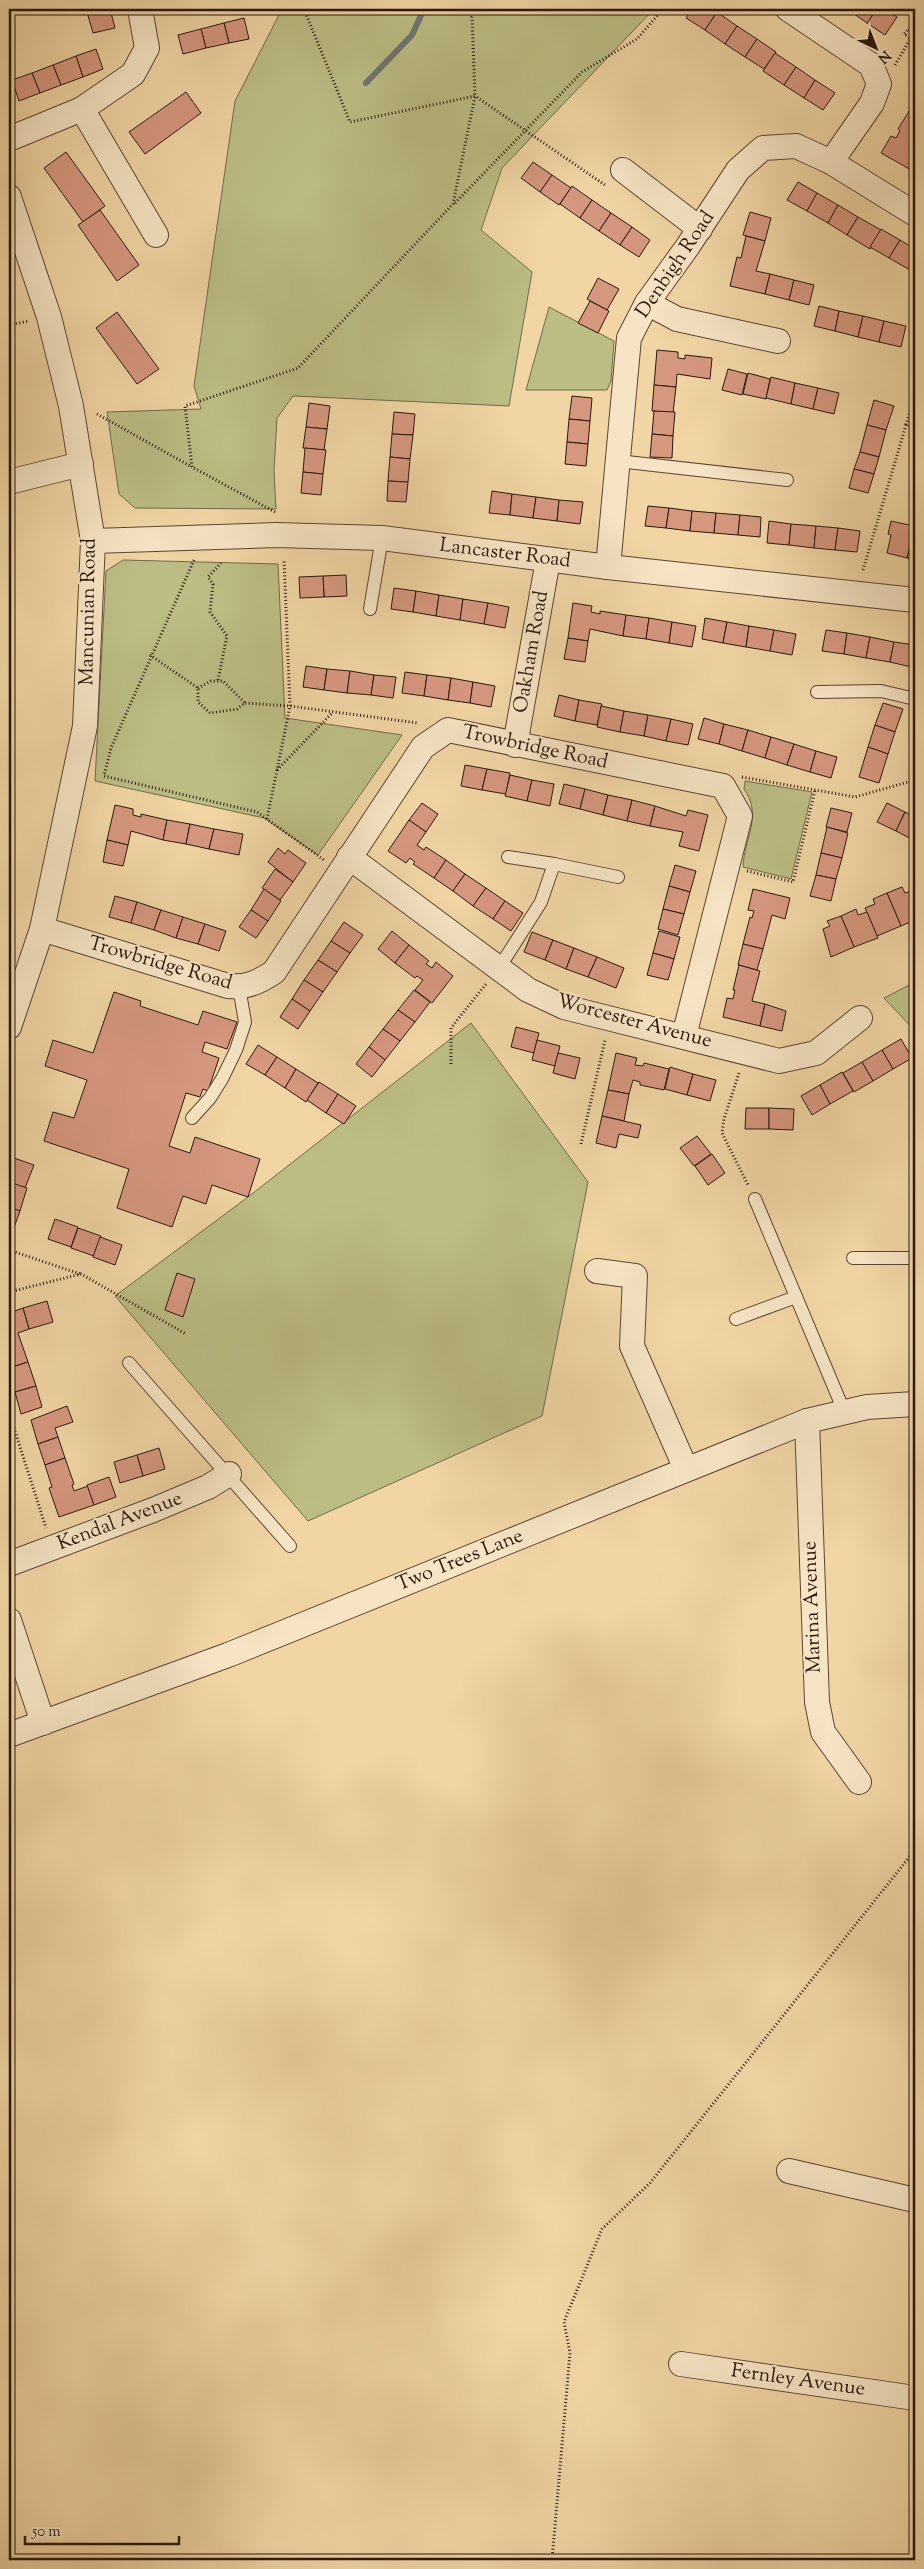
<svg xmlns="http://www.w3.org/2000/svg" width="924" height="2569" viewBox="0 0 924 2569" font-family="'Sorts Mill Goudy',serif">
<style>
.green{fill:#bcbd85;stroke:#726a49}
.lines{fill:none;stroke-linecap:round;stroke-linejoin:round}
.stream{stroke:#707671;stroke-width:6}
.building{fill:#d6977f;stroke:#29170d}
.service-casing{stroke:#5b4633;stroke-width:14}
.minor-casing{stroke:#5b4633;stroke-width:26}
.path{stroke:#29170d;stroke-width:3;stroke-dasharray:1 2.5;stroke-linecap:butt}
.service{stroke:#f6e4c4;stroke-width:12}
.minor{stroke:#f6e4c4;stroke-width:24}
.labels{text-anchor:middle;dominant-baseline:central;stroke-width:4;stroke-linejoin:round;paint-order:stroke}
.street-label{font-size:20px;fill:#29170d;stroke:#f6e4c4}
</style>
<rect width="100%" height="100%" fill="#f1d5a5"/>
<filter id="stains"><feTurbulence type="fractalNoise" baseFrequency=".004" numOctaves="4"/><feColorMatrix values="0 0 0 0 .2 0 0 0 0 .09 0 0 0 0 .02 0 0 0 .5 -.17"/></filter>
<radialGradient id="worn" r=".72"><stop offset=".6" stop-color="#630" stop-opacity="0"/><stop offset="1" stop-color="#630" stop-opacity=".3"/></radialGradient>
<g class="green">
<polygon points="282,9 654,9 502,168 481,230 532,272 509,406 293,396 277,418 274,471 276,509 135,508 119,494 107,412 201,409 194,386 235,101"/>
<polygon points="549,307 614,341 611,381 607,390 526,390"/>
<polygon points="123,560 278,564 285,718 402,735 318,855 264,818 95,781 106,571"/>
<path d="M745 781 812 792 791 879 743 867C744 839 763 815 744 789Z"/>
<polygon points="915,982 915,1031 884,998"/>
<polygon points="471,1023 588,1182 542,1416 308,1521 115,1296 248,1197"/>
</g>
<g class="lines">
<polyline class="stream" points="366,83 412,35 424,9"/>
</g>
<g class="building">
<polygon points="86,9 101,9 87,12"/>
<polygon points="101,9 110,9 115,28 93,33 87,12"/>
<polygon points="692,9 712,9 717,12 705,30 686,18"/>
<polygon points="847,9 877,9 867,23"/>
<polygon points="877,9 884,9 897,17 885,35 867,23"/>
<polygon points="717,12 737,26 725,44 705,30"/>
<polygon points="244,18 249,39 229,43 224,23"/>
<polygon points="224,23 229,43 206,48 201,29"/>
<polygon points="737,26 757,39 745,57 725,44"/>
<polygon points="201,29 206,48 183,54 178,35"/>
<polygon points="757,39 776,52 764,69 745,57"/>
<polygon points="96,49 103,69 83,77 76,56"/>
<polygon points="775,53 796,67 784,85 763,71"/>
<polygon points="76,56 83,77 61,85 53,65"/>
<polygon points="53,65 61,85 40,93 32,73"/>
<polygon points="796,67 815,80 804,98 784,85"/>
<polygon points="32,73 40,93 19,101 12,80"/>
<polygon points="815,80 835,93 823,110 804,98"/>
<polygon points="186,92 201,113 145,154 129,132"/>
<polygon points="911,108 915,110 915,141 912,144 915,145 913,171 881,153 891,136 896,138 900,131 898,129"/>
<polygon points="66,152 105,206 83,222 44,168"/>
<polygon points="533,162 552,175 540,192 521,178"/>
<polygon points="552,175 571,188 559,205 540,192"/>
<polygon points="798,182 817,193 807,211 787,200"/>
<polygon points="572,186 592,200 580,218 560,204"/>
<polygon points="817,193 838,205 828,223 807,211"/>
<polygon points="592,200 611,213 599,231 580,218"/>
<polygon points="838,205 858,217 847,235 828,223"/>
<polygon points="100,210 139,265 117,281 78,225"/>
<polygon points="750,212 771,218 765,241 743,235"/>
<polygon points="611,213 632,227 620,245 599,231"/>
<polygon points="858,217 881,230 870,249 847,235"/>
<polygon points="632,227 650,240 639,257 620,245"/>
<polygon points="881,229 900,240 889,258 870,247"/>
<polygon points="746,236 765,241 756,271 770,274 765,294 730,286 737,257 741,258"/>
<polygon points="900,240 915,249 915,260 910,270 889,258"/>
<polygon points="915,260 915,273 910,270"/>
<polygon points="770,274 794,280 789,300 765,294"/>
<polygon points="598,278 619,289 607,310 587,299"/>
<polygon points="794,280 814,285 809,305 789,300"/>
<polygon points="590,301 609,311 598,333 578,323"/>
<polygon points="819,306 839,311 835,331 814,326"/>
<polygon points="839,311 863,316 858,337 835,331"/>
<polygon points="117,312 159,369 137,384 96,328"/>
<polygon points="863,316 884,321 879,342 858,337"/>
<polygon points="884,321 906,326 901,347 879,342"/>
<polygon points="657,350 678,352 678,358 685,359 685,355 712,358 710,379 677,374 676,387 654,385"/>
<polygon points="728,369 747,374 742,395 722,390"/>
<polygon points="748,373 770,379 766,399 743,394"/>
<polygon points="771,377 795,383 791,404 766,398"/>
<polygon points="795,383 818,388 813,409 791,404"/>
<polygon points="654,385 676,387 673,413 652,411"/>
<polygon points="818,388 839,393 834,414 813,409"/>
<polygon points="572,396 592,398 590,421 569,419"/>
<polygon points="874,400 894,406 886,430 867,425"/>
<polygon points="309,403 330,406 327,429 306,427"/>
<polygon points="654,411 675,412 673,436 652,434"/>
<polygon points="394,412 415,414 413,435 392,434"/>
<polygon points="569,419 590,421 588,444 567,442"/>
<polygon points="867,425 886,430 879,457 860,452"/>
<polygon points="306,427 327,429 324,450 303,448"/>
<polygon points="392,434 413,435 410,459 390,457"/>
<polygon points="652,434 673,436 672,458 650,457"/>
<polygon points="567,442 588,444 586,466 565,464"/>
<polygon points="305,448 326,450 323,474 303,472"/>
<polygon points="860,452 879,457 874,474 854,469"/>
<polygon points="390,457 410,459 408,482 388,481"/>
<polygon points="854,469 874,474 868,493 849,488"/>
<polygon points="303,472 323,474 321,495 301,493"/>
<polygon points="388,481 408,482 406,502 387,501"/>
<polygon points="492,491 512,494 510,515 489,513"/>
<polygon points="512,494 536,497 533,518 510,515"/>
<polygon points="536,497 559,500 557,521 533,518"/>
<polygon points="559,500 583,502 580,524 557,521"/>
<polygon points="648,506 669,508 666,528 645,526"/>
<polygon points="669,508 692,511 690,531 666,528"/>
<polygon points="692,511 716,513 714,533 690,531"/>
<polygon points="716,513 740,515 738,535 714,533"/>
<polygon points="740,515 761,517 760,537 738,535"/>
<polygon points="769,521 791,524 789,545 767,543"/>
<polygon points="891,521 914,526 907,558 887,553 891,535 888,534"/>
<polygon points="791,524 816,526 814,548 789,545"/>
<polygon points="816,526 838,528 835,550 814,548"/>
<polygon points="838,528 860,531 857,552 835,550"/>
<polygon points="913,538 915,539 915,560 907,558"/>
<polygon points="346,575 347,596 324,597 323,576"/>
<polygon points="323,576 324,597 300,598 299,577"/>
<polygon points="394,588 416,591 413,612 391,609"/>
<polygon points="416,591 439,595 436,616 413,612"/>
<polygon points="439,595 463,599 460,620 436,616"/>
<polygon points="463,599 488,603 484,624 460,620"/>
<polygon points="488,603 509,607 505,628 484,624"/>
<polygon points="573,603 592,606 591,612 600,614 600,611 626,615 623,636 590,629 588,641 568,638"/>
<polygon points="626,615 649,618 646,639 623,636"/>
<polygon points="649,618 672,622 669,643 646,639"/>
<polygon points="705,618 727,622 723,643 702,639"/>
<polygon points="672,622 696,626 692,647 669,643"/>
<polygon points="727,622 749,626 746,647 723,643"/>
<polygon points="749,626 774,630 770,651 746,647"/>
<polygon points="774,630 796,634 792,655 770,651"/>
<polygon points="826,630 847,633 844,654 822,651"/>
<polygon points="847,633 870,637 866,658 844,654"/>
<polygon points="870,637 894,642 890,662 866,658"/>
<polygon points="568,638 588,641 585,662 564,659"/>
<polygon points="894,642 915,645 911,667 890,662"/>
<polygon points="306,666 327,669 324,690 303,687"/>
<polygon points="327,669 350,671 347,693 324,690"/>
<polygon points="350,671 374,675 371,695 347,693"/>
<polygon points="405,672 427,675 424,696 402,693"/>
<polygon points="374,675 396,677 393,698 371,695"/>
<polygon points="427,675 451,678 448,700 424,696"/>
<polygon points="451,678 473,682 470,703 448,700"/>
<polygon points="473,682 495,686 491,707 470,703"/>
<polygon points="559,695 579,700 575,721 554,716"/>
<polygon points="579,700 602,704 597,725 575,721"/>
<polygon points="883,703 903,709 895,732 875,725"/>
<polygon points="601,706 624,711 620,732 597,727"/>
<polygon points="624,711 648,715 644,736 620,732"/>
<polygon points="648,715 671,719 666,741 644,736"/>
<polygon points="704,718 724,724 719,744 698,739"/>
<polygon points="671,719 693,724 688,745 666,741"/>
<polygon points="724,724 748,730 742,751 719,744"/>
<polygon points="875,725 895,732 888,754 868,747"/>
<polygon points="748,730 771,737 765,758 742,751"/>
<polygon points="771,737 794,744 787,765 765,758"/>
<polygon points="794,744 816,751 810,772 787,765"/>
<polygon points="868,747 888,754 879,783 859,777"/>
<polygon points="816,751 837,757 831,778 810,772"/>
<polygon points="465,765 487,769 482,790 461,786"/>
<polygon points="487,769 510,773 506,794 482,790"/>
<polygon points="510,775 532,780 527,801 505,796"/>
<polygon points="532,780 554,784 550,806 527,801"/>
<polygon points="564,784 585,789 580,809 559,804"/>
<polygon points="585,789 608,795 603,815 580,809"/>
<polygon points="608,795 632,800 627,821 603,815"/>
<polygon points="632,800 655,806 650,826 627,821"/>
<polygon points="422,803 438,814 426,832 409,820"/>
<polygon points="887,803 905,812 896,831 877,822"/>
<polygon points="115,805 133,809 133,815 141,817 141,814 167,820 163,840 131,831 128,845 107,840"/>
<polygon points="655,806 686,816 688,810 708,815 699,851 679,846 683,832 650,826"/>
<polygon points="831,808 852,813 847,832 826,827"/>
<polygon points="905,812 915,817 915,841 896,831"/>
<polygon points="167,820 190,824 186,844 163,840"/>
<polygon points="409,820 426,832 417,845 424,850 426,847 446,860 434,878 413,864 415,862 410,858 406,863 388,851"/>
<polygon points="190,824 214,829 209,849 186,844"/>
<polygon points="827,827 848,833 842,858 821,853"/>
<polygon points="214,829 243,834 239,855 209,849"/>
<polygon points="107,840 128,845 123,866 103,862"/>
<polygon points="278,848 285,854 288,850 306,863 293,882 268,862"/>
<polygon points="821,853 842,858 836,879 816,875"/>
<polygon points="446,860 465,874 453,891 434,878"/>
<polygon points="675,865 696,871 690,892 669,886"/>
<polygon points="275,869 293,882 280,900 262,888"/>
<polygon points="465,874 486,888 473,906 453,891"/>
<polygon points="816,875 836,879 831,901 810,896"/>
<polygon points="669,886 690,892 684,914 663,909"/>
<polygon points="902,887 905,893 915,890 915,920 901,926 887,893"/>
<polygon points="486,888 505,901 493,919 473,906"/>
<polygon points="264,889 281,901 268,921 251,910"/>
<polygon points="753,889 790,898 785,919 772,915 763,949 743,944 750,917 752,918 754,911 748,910"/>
<polygon points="887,893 901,926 877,936 865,908 875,904 873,899"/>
<polygon points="115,896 137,902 131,923 109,917"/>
<polygon points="505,901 523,913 511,931 493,919"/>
<polygon points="137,902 161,910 154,930 131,923"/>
<polygon points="663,909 684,914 678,935 658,929"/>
<polygon points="856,909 858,915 867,912 878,938 854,947 841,916"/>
<polygon points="161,910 183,917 176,938 154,930"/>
<polygon points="251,910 268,921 256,938 239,927"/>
<polygon points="841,916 854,947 831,957 823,929 830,926 827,921"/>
<polygon points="183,917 205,924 198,944 176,938"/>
<polygon points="344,922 363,935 350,953 331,941"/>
<polygon points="205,924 226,931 219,951 198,944"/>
<polygon points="392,931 409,945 395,963 378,949"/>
<polygon points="659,931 680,937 674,959 653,953"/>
<polygon points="532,932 553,940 545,960 524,952"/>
<polygon points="553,940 574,948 566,969 545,960"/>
<polygon points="331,941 350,953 337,972 318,960"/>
<polygon points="743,944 763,949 757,970 738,965"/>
<polygon points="409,945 429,961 426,964 432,968 436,962 453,976 432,1003 415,990 423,980 417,976 415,978 395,963"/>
<polygon points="574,948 597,957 588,977 566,969"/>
<polygon points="653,953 674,959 668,980 647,975"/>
<polygon points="597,957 624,968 616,988 588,977"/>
<polygon points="318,960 337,972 323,992 304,980"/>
<polygon points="739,965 760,971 752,1001 765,1004 760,1026 723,1017 727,998 733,999 735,990 733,990"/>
<polygon points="304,980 323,992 310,1011 292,999"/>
<polygon points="414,990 430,1002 415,1022 398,1010"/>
<polygon points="114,992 141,1001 140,1006 198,1025 203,1011 237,1022 227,1049 205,1042 202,1052 219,1058 208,1091 203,1089 200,1097 186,1093 169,1146 190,1153 195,1137 260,1159 248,1197 212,1185 206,1204 183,1196 172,1227 117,1208 129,1169 44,1141 53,1112 74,1118 87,1080 45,1066 53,1040 93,1053"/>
<polygon points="292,999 310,1011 298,1029 280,1017"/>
<polygon points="765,1004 786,1011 782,1031 760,1026"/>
<polygon points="398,1010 415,1022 400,1041 383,1029"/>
<polygon points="516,1027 539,1033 534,1053 511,1047"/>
<polygon points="383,1029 400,1041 385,1060 369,1047"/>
<polygon points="901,1039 912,1058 893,1069 882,1050"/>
<polygon points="537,1040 560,1046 555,1066 532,1060"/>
<polygon points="258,1045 277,1057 265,1075 246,1064"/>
<polygon points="369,1047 385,1060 372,1077 356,1064"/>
<polygon points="882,1050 893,1069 873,1081 862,1062"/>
<polygon points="558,1053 580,1058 575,1079 553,1073"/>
<polygon points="616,1053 637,1058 635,1065 643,1066 644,1063 669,1069 664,1090 640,1085 640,1082 633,1080 629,1094 608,1090"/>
<polygon points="277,1057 296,1069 285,1088 265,1075"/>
<polygon points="862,1062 873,1081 854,1092 843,1073"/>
<polygon points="670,1067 693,1074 687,1095 665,1089"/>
<polygon points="296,1069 318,1083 306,1102 285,1088"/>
<polygon points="842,1072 853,1091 830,1104 820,1085"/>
<polygon points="693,1074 716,1080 710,1101 687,1095"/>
<polygon points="319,1082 338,1094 326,1113 307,1100"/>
<polygon points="820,1085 830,1104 812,1115 801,1096"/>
<polygon points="608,1090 629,1094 624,1121 602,1116"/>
<polygon points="338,1094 356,1106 344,1124 326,1113"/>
<polygon points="746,1108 769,1108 769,1129 745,1129"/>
<polygon points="769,1108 794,1109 793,1130 769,1129"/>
<polygon points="602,1116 641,1125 638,1138 619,1134 616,1148 596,1143"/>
<polygon points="697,1136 711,1154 694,1166 680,1148"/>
<polygon points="712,1154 725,1173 708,1185 695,1166"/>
<polygon points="14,1158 34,1165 25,1188 9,1182 9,1173"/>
<polygon points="9,1182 27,1188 20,1211 9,1207"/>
<polygon points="9,1207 20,1211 12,1233 9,1231"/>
<polygon points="55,1219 78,1227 71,1247 48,1239"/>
<polygon points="78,1228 101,1236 94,1256 71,1248"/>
<polygon points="100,1237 122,1245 115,1265 93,1257"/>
<polygon points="177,1273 195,1279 183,1317 165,1310"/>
<polygon points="47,1301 53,1322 29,1329 23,1308"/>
<polygon points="23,1308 29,1329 18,1333 28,1362 9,1368 9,1313"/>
<polygon points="28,1362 36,1386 15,1392 9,1368"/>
<polygon points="36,1386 42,1407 21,1414 15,1392"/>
<polygon points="67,1406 73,1422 55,1428 58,1437 38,1444 31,1420"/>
<polygon points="58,1437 65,1458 45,1465 38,1444"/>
<polygon points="159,1448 165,1469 143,1476 137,1455"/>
<polygon points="137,1455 143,1476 120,1483 114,1462"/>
<polygon points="65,1458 74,1484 72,1485 74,1491 88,1486 94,1505 59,1517 49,1488 52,1487 45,1465"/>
<polygon points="109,1477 116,1497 94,1505 87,1485"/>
</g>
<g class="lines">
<defs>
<g id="service">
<polyline points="618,461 787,480"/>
<polyline points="370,609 382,538"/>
<polyline points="817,692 881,691 915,699"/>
<polyline points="508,857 554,864"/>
<polyline points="499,968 541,902 554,864 618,877"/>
<polyline points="192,1118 210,1098 222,1079 236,1050 245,1022 239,987"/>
<polyline points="755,1199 844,1411"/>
<polyline points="853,1258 915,1258"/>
<polyline points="736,1319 796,1297"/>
<polyline points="129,1363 290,1546"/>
</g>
<g id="minor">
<polyline points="788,9 871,65 879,84 872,103 831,162"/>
<polyline points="82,109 156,235"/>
<polyline points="9,139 82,109 133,74 147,48 140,9"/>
<polyline points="623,170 700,229"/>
<polyline points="9,197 49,317 71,406 93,541 85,726 42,929 9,1027"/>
<polyline points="647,303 677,319 778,341"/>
<polyline points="9,482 81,464"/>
<polyline points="93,541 276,535 382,538 608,567 915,600"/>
<polyline points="608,567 629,338 647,303 688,246 738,170 763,148 796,146 831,162 915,214"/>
<polyline points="515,745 548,560"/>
<polyline points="349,857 528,990 564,1007 779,1061 816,1053 860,1018"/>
<path d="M42 929 228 986C246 988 259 982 274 972L423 747 448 730 723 786 740 816 684 1036"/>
<polyline points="597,1271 635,1276 632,1346 686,1469"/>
<polyline points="807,1421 817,1702 823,1732 859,1782"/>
<polyline points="9,1564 153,1510 208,1487 229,1474"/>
<polyline points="9,1620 43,1723"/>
<polyline points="9,1735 228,1655 807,1421 867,1407 915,1404"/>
<polyline points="789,2171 915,2200"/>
<polyline points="681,2364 915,2398"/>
</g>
</defs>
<use href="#service" class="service-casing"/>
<use href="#minor" class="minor-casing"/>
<g class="path">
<polyline points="304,9 350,122 475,96 605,185"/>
<polyline points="915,23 904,34 915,41"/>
<polyline points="895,65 911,38"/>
<polyline points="455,203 582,72 637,39 663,9"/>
<polyline points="9,325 29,321"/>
<polyline points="97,414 192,467"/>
<polyline points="906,425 915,395"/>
<polyline points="275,512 192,467 185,406 298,368 453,204 475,96 472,17 477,9"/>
<polyline points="194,560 111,748 104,776 257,812 324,860"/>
<polyline points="863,570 906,425 915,427"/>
<polyline points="150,655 198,688 198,702 210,713 237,709 245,703 290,706 418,723"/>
<polyline points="218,680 227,636 210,612 213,584 208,577 221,563"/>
<polyline points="198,688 211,681 223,681 245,703"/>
<polyline points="277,770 332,713"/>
<polyline points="742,777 855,797 915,780"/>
<polyline points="267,819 290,706 284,559"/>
<polyline points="747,871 793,882 815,790"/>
<polyline points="451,1064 451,1028 486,984"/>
<polyline points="739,1073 724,1119 722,1133 748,1185"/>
<polyline points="581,1144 605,1040"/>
<polyline points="9,1250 80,1274"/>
<polyline points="9,1292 81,1274 186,1334"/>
<polyline points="9,1426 13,1425 46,1528"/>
<polyline points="552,2560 570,2353 564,2322 602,2229 650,2183 915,1850"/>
</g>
<use href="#service" class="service"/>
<use href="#minor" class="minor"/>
</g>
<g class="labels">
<g class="street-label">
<text transform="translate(676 265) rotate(-56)">Denbigh Road</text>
<text transform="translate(505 554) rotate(7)">Lancaster Road</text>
<text transform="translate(89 612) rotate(-89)">Mancunian Road</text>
<text transform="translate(532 652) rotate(-80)">Oakham Road</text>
<text transform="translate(535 748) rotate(12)">Trowbridge Road</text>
<text transform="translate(160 964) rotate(16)">Trowbridge Road</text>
<text transform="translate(634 1022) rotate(15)">Worcester Avenue</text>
<text transform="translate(120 1522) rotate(-21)">Kendal Avenue</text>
<text transform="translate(460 1561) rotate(-22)">Two Trees Lane</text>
<text transform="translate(813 1607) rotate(-92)">Marina Avenue</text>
<text transform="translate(798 2381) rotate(8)">Fernley Avenue</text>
</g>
</g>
<rect width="924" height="2569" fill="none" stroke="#f1d5a5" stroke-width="30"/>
<rect x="10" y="10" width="904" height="2549" fill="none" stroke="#29170d" stroke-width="2.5"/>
<rect x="15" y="15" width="894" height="2539" fill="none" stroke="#29170d"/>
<g transform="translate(876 48) rotate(137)" stroke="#f6e4c4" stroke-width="4" paint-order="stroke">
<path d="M0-4L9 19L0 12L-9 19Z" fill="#29170d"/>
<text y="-8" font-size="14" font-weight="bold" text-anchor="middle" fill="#29170d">N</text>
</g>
<path d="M25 2536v8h154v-8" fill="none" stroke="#29170d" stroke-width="2.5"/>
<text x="32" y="2536" font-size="15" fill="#29170d" stroke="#f6e4c4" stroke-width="4" paint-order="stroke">50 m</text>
<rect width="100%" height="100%" filter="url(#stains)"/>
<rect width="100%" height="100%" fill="url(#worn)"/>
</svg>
